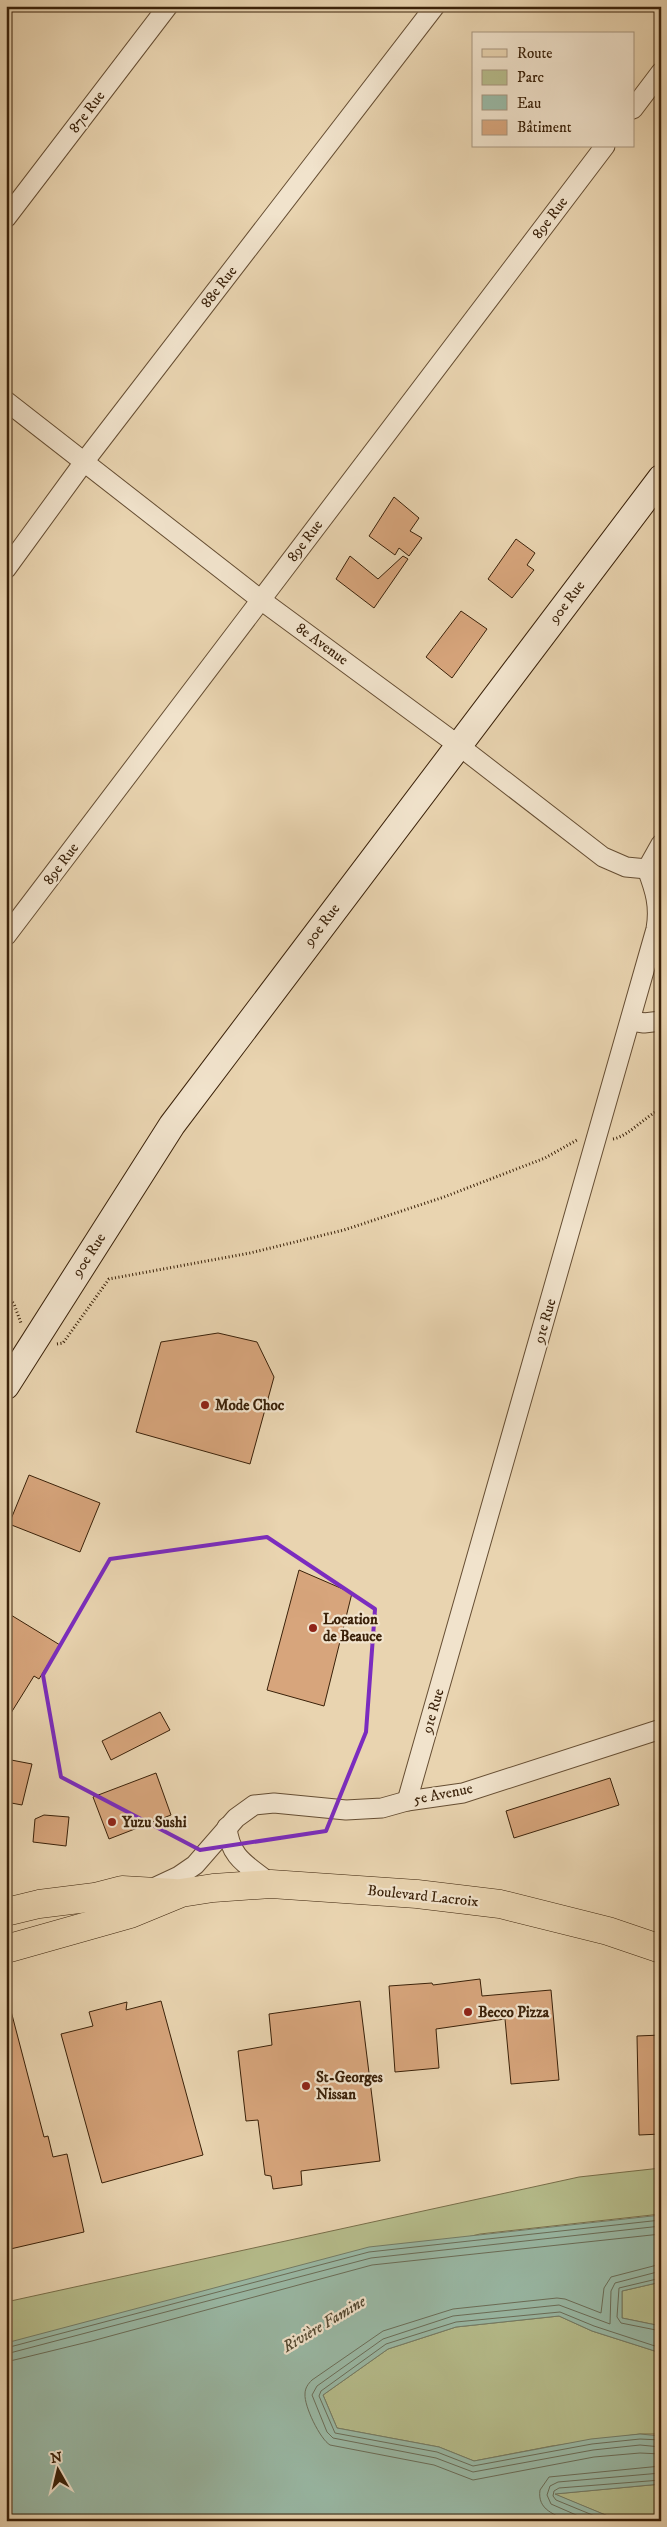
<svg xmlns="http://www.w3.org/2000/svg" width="667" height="2527" viewBox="0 0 667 2527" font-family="'IM FELL DW Pica',serif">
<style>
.green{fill:#b6bd8c;stroke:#786f4a}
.water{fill:#99b9a6;stroke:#737c67}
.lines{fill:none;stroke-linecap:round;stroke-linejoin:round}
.shore{stroke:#6a6d58;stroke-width:1}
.building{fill:#d7a57c;stroke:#3a2109}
.street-casing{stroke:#664e33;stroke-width:21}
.secondary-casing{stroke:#3a2109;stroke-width:28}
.primary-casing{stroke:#3a2109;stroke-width:29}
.path{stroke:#3a2109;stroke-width:3;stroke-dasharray:1 2.5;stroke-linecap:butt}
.street{stroke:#f1e3cc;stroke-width:19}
.secondary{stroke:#f1e3cc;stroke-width:26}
.primary{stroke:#e9d4b0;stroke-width:28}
.marked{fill:none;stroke:#7b2cbf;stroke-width:4;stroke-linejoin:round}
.poi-dot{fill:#8f2418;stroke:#f1e3cc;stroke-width:2}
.labels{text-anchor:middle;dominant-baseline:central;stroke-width:4.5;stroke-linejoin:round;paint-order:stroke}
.street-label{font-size:15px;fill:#3a2109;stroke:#f1e3cc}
.poi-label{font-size:15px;font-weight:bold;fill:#3a2109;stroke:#f1e3cc;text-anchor:start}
.water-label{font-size:16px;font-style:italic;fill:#524730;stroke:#f1e3cc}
</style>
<rect width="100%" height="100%" fill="#e9d4b0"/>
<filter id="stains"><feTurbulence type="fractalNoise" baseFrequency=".004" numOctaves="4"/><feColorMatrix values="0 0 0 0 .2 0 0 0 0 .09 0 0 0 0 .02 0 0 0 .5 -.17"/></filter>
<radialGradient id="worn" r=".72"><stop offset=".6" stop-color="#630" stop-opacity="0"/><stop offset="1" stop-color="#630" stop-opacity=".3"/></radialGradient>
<g class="green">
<polygon points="661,2168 661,2214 480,2234 6,2347 6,2302 579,2177"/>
<polygon points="661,2282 661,2326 622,2318 622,2291"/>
<polygon points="559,2316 592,2331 661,2353 661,2434 640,2434 552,2446 474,2461 439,2447 337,2428 323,2395 388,2349 456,2327"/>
<polygon points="661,2484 661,2521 620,2521 554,2494"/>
</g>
<polygon class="water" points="661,2215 661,2282 622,2291 622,2318 661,2326 661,2353 592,2331 559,2316 456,2327 388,2349 323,2395 337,2428 439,2447 474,2461 591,2439 640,2434 661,2436 661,2484 555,2494 620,2521 6,2521 6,2343 369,2247"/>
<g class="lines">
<g class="shore">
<path d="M661 2264 611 2277 604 2288 601 2313 565 2299 557 2298 453 2309 383 2331 312 2380C308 2384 305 2388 305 2394 304 2406 320 2439 330 2445L434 2465 473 2480 594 2457 640 2453 661 2454"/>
<polyline points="661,2271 615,2283 611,2291 610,2324 559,2305 453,2316 383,2339 317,2386 312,2395 327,2432 333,2438 436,2458 473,2472 593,2450 640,2445 661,2447"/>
<polyline points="661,2278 619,2288 617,2317 621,2323 661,2331"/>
<polyline points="6,2348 369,2252 661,2220"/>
<polyline points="661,2348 594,2326 560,2312 456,2322 386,2344 321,2391 319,2396 335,2433 437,2452 473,2466 592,2444 640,2439 661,2440"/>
<polyline points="6,2354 371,2258 661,2226"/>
<polyline points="6,2362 92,2341 372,2265 661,2234"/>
<path d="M570 2521C555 2515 537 2510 540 2490L549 2477 661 2466"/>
<polyline points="590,2521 551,2504 547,2495 550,2486 558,2482 661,2473"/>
<polyline points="607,2521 556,2500 553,2496 554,2491 559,2488 661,2480"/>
</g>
</g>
<g class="building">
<polygon points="394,497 419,518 410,531 422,538 409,556 399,548 395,555 369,536"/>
<polygon points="516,539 535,553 527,565 534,570 512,598 488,579"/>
<polygon points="350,556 378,579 403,556 408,559 374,608 336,579"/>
<polygon points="461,611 487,629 452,678 426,657"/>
<polygon points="218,1333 257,1342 274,1377 250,1464 136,1432 161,1342"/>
<polygon points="29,1475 100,1503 80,1552 9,1524"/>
<polygon points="299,1570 352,1593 324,1706 267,1690"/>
<polygon points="6,1612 60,1645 39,1679 34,1676 6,1721"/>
<polygon points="160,1712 170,1730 111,1760 102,1741"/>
<polygon points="6,1759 32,1764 22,1805 6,1802"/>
<polygon points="156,1773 171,1815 109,1839 93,1797"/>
<polygon points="610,1778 619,1805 514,1838 506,1811"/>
<polygon points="44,1815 69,1817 66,1846 33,1842 35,1819"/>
<polygon points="480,1979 482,1996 551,1990 559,2080 511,2084 505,2019 436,2029 439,2068 395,2072 389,1986 432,1983 433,1985"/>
<polygon points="161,2001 203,2155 102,2183 61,2034 93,2026 89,2012 127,2002 126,2010"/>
<polygon points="360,2001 380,2161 301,2171 302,2185 273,2189 271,2176 265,2175 258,2120 246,2121 238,2051 272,2045 269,2014"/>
<polygon points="11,2011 44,2137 48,2136 53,2157 67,2154 84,2232 6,2250 6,2012"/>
<polygon points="661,2035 661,2134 639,2135 637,2036"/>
</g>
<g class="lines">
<defs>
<g id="street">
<polyline points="633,109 661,72"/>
<polyline points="6,218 168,6"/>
<polyline points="6,401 261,600 458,745 603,857 626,867 647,869"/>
<polyline points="6,569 84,462 435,6"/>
<polyline points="6,936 605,146"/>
<polyline points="631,1021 644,1023 661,1021"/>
<path d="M407 1801 656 929C660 906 655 890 647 869L661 844"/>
<path d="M227 1827C230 1859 248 1865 271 1884"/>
<polyline points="149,1890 179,1876 195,1865 236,1818 254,1805 274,1803 346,1810 382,1808 407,1801 463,1793 661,1729"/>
</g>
<polyline id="secondary" points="6,1386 172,1125 661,478"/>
<g id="primary">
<polyline points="6,1912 39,1904 95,1897 122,1890 174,1893"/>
<polyline points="6,1949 130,1914 181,1893 213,1888 271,1884 417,1894 500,1904 608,1931 661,1949"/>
</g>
</defs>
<use href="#street" class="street-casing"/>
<use href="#secondary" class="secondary-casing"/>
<use href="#primary" class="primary-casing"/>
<g class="path">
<path d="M613 1139C629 1136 644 1117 661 1109"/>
<polyline points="6,1294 14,1304 21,1323"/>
<polyline points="57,1344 63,1343 109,1279 250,1253 344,1230 444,1197 545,1158 577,1140"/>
</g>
<use href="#street" class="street"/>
<use href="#secondary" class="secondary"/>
<use href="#primary" class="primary"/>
</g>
<path class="marked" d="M267 1537 375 1609 366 1732 326 1831 200 1850 61 1777 43 1675 110 1559Z"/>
<g class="poi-dot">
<circle cx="205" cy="1405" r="5"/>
<circle cx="313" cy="1628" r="5"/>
<circle cx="112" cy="1822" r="5"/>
<circle cx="468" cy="2012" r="5"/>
<circle cx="306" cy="2086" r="5"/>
</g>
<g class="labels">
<g class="street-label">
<text transform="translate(87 112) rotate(-53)">87e Rue</text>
<text transform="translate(550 218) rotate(-53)">89e Rue</text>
<text transform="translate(219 287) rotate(-52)">88e Rue</text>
<text transform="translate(305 541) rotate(-53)">89e Rue</text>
<text transform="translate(567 602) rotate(-53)">90e Rue</text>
<text transform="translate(322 644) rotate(36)">8e Avenue</text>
<text transform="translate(61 864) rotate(-53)">89e Rue</text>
<text transform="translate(322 925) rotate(-53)">90e Rue</text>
<text transform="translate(89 1255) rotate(-57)">90e Rue</text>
<text transform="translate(545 1321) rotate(-74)">91e Rue</text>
<text transform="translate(433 1711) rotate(-74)">91e Rue</text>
<text transform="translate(443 1794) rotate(-11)">5e Avenue</text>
<text transform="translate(423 1896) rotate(6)">Boulevard Lacroix</text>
</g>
<g class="poi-label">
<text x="215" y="1405">Mode Choc</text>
<text x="323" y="1619">Location<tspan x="323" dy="17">de Beauce</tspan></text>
<text x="122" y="1822">Yuzu Sushi</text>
<text x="478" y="2012">Becco Pizza</text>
<text x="316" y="2077">St-Georges<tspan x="316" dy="17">Nissan</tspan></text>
</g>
<g class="water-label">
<text transform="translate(324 2324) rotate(-31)">Rivière Famine</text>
</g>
</g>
<rect width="667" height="2527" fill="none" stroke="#e9d4b0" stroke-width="25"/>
<rect x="8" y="8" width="652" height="2512" fill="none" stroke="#3a2109" stroke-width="2.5"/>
<rect x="12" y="12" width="642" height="2502" fill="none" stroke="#3a2109"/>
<rect x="472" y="32" width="162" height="115" fill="#f1e3cc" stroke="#a8957e"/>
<rect x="482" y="49" width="25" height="8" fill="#e9d4b0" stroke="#a8957e"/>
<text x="517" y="58" font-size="15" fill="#3a2109">Route</text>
<rect x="482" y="70" width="25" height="15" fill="#b6bd8c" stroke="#a8957e"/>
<text x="517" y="82" font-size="15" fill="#3a2109">Parc</text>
<rect x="482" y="95" width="25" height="15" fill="#99b9a6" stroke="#a8957e"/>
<text x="517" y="108" font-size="15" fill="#3a2109">Eau</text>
<rect x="482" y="120" width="25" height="15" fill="#d7a57c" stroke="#a8957e"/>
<text x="517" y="132" font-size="15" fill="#3a2109">Bâtiment</text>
<g transform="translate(58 2470) rotate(352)" stroke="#f1e3cc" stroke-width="4" paint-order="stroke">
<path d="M0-4L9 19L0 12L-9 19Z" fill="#3a2109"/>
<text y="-8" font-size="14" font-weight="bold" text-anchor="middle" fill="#3a2109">N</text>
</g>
<rect width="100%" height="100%" filter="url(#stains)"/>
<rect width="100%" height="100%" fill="url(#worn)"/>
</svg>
